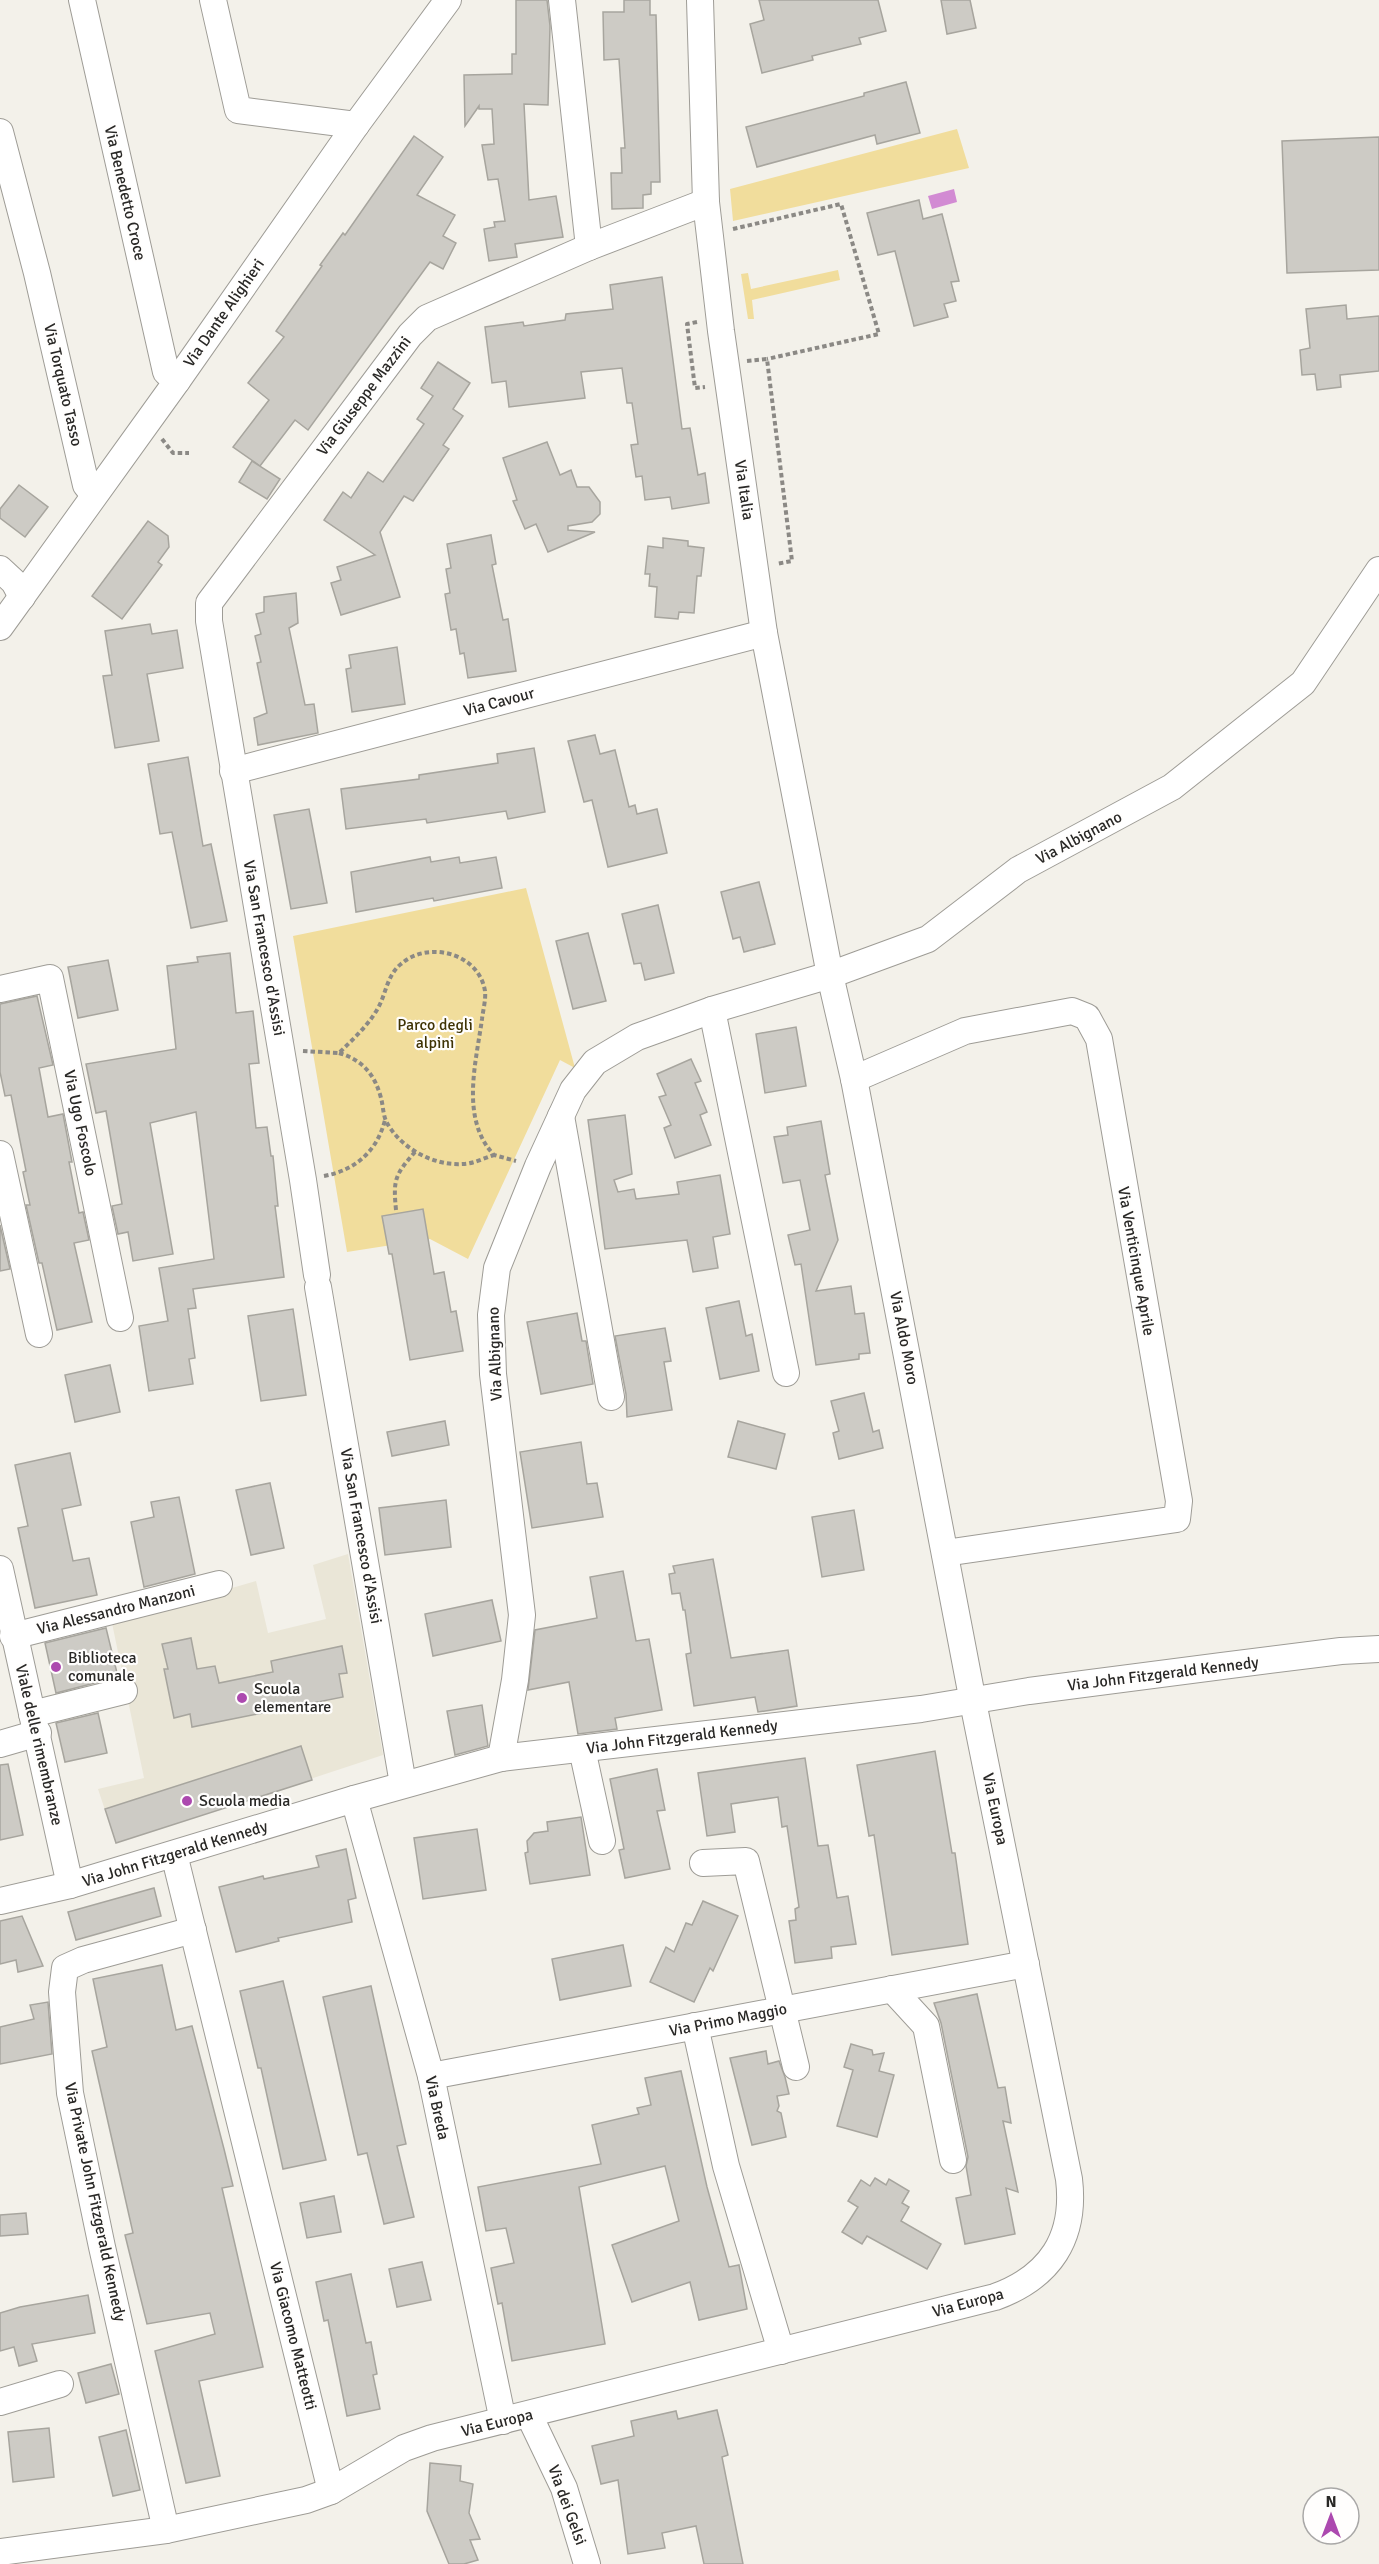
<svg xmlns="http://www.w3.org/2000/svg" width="1379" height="2564" viewBox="0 0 1379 2564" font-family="Signika,sans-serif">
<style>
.built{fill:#eae6d7}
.green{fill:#f1dd9c}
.water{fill:#d28bd3}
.building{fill:#cdcbc5;stroke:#a7a59e;stroke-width:1.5}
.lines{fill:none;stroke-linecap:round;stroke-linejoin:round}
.minor-casing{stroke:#9e9c96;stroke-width:28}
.path{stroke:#8b8985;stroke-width:4;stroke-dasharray:4.5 3;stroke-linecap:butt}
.minor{stroke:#fff;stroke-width:26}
.poi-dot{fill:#ac49af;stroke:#fffefd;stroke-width:2}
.labels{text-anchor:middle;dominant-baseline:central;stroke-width:4.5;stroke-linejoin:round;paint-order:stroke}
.street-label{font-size:16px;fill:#292826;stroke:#fffefd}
.park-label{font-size:16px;fill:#3f3304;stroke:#fffefd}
.poi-label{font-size:16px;fill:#292826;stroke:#fffefd;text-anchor:start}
</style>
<rect width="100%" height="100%" fill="#f3f1ea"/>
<polygon class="built" points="348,1554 383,1755 116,1843 98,1789 144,1778 112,1623 256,1581 268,1633 326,1619 313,1565"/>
<g class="green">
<polygon points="957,129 969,168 733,221 730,189"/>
<polygon points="838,270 840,280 752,300 754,319 748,319 741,274 748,273 751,289"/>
<polygon points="526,888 575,1068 560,1060 468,1259 430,1239 347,1252 293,936"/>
</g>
<polygon class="water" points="954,189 957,202 932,209 928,196"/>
<g class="building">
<polygon points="516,0 547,0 550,26 548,105 524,104 529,200 556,196 563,237 515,244 517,257 489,261 484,229 495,227 494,222 505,221 498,179 488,180 482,145 494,144 492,109 479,109 479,106 465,126 464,75 512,74 512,54 516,54"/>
<polygon points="624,0 650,0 650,15 656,15 660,182 651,182 651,194 643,195 643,208 612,209 611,173 622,173 621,148 625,148 619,59 604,60 603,12 624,12"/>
<polygon points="759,0 878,0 886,31 859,38 861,44 812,56 813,60 762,73 750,24 764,20"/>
<polygon points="941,0 970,0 976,28 947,34"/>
<polygon points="906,82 920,133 877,144 875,135 757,167 746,127 864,96 864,93"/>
<polygon points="414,136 443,157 417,195 455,215 443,236 456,243 443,269 430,262 308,430 295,420 260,466 233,447 269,400 248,383 284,337 276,331 322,266 320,265 343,233 345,235"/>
<polygon points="1379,137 1379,270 1287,273 1282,141"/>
<polygon points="919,200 923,219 942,214 959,281 951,282 956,301 944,304 948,317 914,326 895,251 878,255 867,213"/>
<polygon points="662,277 682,429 690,428 698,475 705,473 709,503 672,509 670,497 645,500 642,476 636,477 631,445 638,444 632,403 627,403 622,368 581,372 585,398 509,407 506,381 492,383 485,327 523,322 524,326 565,320 566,314 613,309 610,285"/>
<polygon points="1346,305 1347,319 1379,316 1379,371 1340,375 1341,387 1317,390 1315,374 1302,375 1300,350 1310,348 1306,309"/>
<polygon points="438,362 470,383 453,409 463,416 443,445 449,449 413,501 404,496 380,532 400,597 341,615 331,583 341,580 337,567 375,555 324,520 343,492 351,498 368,472 383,482 424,424 417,419 433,396 421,388"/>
<polygon points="547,442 560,475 571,470 577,487 589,487 600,502 600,514 592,522 568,526 568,530 595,532 548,552 536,524 525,529 513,501 517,500 503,458"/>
<polygon points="252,461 280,479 267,499 239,482"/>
<polygon points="19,485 48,507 25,537 0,518 0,509"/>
<polygon points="148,521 168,536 169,547 158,562 162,565 122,619 92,596"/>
<polygon points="491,535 496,564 492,565 503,620 508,619 516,671 468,678 464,653 460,654 456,629 451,630 445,594 450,593 446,569 451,568 447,544"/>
<polygon points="663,538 688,541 688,546 704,548 701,576 697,576 694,613 679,612 678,619 655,617 657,587 649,586 650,574 645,574 648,546 663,548"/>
<polygon points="296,593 298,623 289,628 305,705 314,704 318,733 258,745 254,718 267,713 257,663 261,662 255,636 261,634 256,614 264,612 264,597"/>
<polygon points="150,624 152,634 177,630 183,668 147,674 159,741 115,748 103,676 112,675 105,631"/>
<polygon points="397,647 405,704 352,712 346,669 351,668 349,655"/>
<polygon points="595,735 600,754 615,750 629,807 635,805 637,814 657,809 667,853 608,867 592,800 584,802 568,741"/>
<polygon points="534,748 545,812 508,819 506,811 427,823 426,819 346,829 341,789 419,779 419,775 498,763 497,754"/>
<polygon points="188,757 203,846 211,844 227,921 191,928 172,832 160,834 148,764"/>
<polygon points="309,809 327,903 291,909 274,815"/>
<polygon points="430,857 431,862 459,857 460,863 496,857 502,888 434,901 433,898 356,912 351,872"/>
<polygon points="759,882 775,944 744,952 740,937 733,939 721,892"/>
<polygon points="658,905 674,973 645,980 641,963 634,964 622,914"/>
<polygon points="588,933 606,1001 573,1009 556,941"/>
<polygon points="230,953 236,1013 253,1011 259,1063 249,1064 256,1128 267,1127 271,1156 273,1156 278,1206 275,1206 284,1277 193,1289 196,1308 188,1309 195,1358 189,1359 193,1384 149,1391 139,1326 168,1321 159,1268 214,1259 196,1112 150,1123 173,1254 133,1261 128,1232 118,1234 112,1206 122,1204 106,1111 96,1113 86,1064 176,1049 167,966 198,962 197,957"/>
<polygon points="108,960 118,1010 78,1018 68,967"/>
<polygon points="37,996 53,1065 39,1068 48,1117 63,1114 72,1162 69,1162 79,1213 83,1212 89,1240 74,1243 92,1322 57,1330 42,1263 39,1263 26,1205 30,1205 23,1172 26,1171 11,1095 5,1096 0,1072 0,1004"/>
<polygon points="796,1027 806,1086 765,1093 756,1034"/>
<polygon points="691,1059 701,1081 695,1083 707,1112 700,1115 711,1145 675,1158 664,1128 671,1125 659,1097 666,1095 657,1074"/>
<polygon points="625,1115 632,1174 614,1180 618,1192 634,1189 636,1199 679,1194 677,1182 720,1175 730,1234 713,1237 718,1268 693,1272 687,1240 605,1249 588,1120"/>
<polygon points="821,1121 830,1174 825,1175 838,1240 816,1291 851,1286 855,1314 864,1313 870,1353 859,1354 859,1359 816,1365 801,1264 795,1265 788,1235 810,1230 800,1180 783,1183 774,1137 788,1135 787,1127"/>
<polygon points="423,1209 434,1274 444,1272 451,1312 456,1311 463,1351 410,1360 392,1254 389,1254 382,1216"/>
<polygon points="0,1225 10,1269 0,1271"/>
<polygon points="739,1301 746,1336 752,1334 759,1371 720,1379 706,1308"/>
<polygon points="293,1309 306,1395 261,1401 248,1316"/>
<polygon points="577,1313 582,1341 586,1341 593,1384 541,1394 527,1322"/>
<polygon points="665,1328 671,1361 664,1362 672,1410 627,1417 626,1394 615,1336"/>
<polygon points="110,1365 120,1412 75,1422 65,1375"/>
<polygon points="864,1393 873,1432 879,1430 883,1448 839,1459 833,1433 839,1431 831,1401"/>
<polygon points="445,1421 449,1445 392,1456 387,1432"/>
<polygon points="738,1421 785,1434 776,1469 728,1457"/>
<polygon points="581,1442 587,1484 597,1483 603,1517 532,1528 520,1452"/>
<polygon points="70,1453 81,1505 62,1509 73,1561 89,1558 97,1595 35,1608 18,1528 28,1526 15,1465"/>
<polygon points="270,1483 284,1548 251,1555 236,1490"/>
<polygon points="179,1497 195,1574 144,1587 131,1522 154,1517 151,1502"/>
<polygon points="446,1500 451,1547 385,1555 379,1508"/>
<polygon points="854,1510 864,1570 822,1577 812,1517"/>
<polygon points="713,1559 731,1658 788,1650 797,1706 758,1712 755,1697 694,1706 686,1654 691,1653 685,1610 683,1610 680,1593 672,1594 669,1574 675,1573 673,1566"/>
<polygon points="623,1571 636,1641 649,1639 662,1710 615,1718 617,1729 578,1734 569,1682 528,1690 535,1630 597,1618 590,1577"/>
<polygon points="492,1600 501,1641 433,1656 425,1614"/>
<polygon points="106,1628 118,1677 56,1693 45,1643"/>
<polygon points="191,1638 197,1669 215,1666 219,1683 273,1672 271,1661 342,1646 347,1673 339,1674 343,1697 192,1727 190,1714 174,1718 164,1669 168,1669 162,1644"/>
<polygon points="482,1705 488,1746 455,1755 447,1711"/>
<polygon points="98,1713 107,1753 65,1762 56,1723"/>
<polygon points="301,1746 312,1780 116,1843 105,1809"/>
<polygon points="935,1751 952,1853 955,1853 968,1944 892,1955 874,1835 869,1836 857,1765"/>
<polygon points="805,1758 818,1846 828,1845 837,1898 848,1896 856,1944 831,1947 832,1958 795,1963 789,1921 796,1920 795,1909 799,1907 787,1826 782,1827 778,1797 731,1804 735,1832 707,1836 698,1773"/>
<polygon points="8,1764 23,1835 0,1840 0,1765"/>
<polygon points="657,1769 665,1810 657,1811 670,1869 625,1878 619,1850 624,1849 610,1779"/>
<polygon points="581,1817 590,1875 530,1884 525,1853 528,1852 527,1841 534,1833 548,1831 547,1822"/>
<polygon points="477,1829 486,1890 423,1899 414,1838"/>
<polygon points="346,1849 356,1898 348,1900 352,1922 278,1938 279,1941 236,1952 219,1887 263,1876 264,1879 319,1867 316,1856"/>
<polygon points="154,1888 161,1916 76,1940 68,1912"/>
<polygon points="703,1901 738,1916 713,1971 710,1968 694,2002 650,1982 666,1947 674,1952 686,1923 692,1925"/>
<polygon points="22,1916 43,1966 18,1972 16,1960 0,1964 0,1921"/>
<polygon points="623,1945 631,1986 560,2000 552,1959"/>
<polygon points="162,1965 176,2030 192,2026 224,2149 233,2186 222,2188 263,2367 199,2381 220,2476 186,2483 155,2351 215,2334 210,2313 147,2324 125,2235 133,2233 92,2051 107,2047 93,1979"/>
<polygon points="283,1981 326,2160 283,2169 261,2068 258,2068 240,1991"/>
<polygon points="371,1986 406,2144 397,2146 414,2217 384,2224 367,2153 358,2155 323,1997"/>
<polygon points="977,1994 998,2088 1005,2087 1011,2123 1003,2121 1018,2192 1006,2188 1015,2234 965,2244 956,2198 971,2195 966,2166 968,2157 941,2023 934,2003"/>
<polygon points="48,2002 52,2054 0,2064 0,2027 34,2019 30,2005"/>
<polygon points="851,2044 872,2050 873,2055 884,2053 879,2071 894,2075 877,2137 837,2126 853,2070 844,2067"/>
<polygon points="766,2051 768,2064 779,2061 785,2077 789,2094 777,2096 779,2106 777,2111 781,2113 786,2137 752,2145 730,2058"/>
<polygon points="681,2071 707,2187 729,2267 739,2265 747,2309 699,2320 690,2282 632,2302 612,2245 679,2221 665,2166 579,2187 605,2344 512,2361 502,2303 498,2304 491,2268 514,2263 506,2228 486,2231 478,2187 601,2164 592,2125 639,2114 637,2108 651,2105 645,2078"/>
<polygon points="875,2178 886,2185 889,2179 909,2191 902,2203 909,2207 901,2221 941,2244 927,2269 867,2236 862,2244 842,2232 858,2207 848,2201 861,2180 870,2186"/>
<polygon points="334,2196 341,2232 307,2238 300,2203"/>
<polygon points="26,2213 28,2234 0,2236 0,2215"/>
<polygon points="422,2262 431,2300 397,2307 389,2269"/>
<polygon points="351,2274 366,2343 371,2342 377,2374 373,2375 380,2409 347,2416 328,2320 324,2321 316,2282"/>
<polygon points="88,2295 95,2333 32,2344 37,2361 19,2366 14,2347 0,2351 0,2313 20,2307"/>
<polygon points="111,2364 119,2394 86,2403 78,2373"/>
<polygon points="717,2410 728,2455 722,2457 743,2564 704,2564 696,2526 662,2533 665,2548 628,2554 618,2480 601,2484 592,2446 634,2436 631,2421 676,2411 678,2419"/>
<polygon points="49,2428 54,2477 13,2482 8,2432"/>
<polygon points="126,2430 140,2490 113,2496 99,2437"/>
<polygon points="430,2463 461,2466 460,2481 473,2484 469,2513 480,2539 470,2540 478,2560 464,2564 449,2564 427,2511"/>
</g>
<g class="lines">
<defs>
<g id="minor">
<polyline points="82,0 166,372 177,381"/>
<polyline points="213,0 238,110 356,125"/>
<polyline points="562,0 589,247"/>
<polyline points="0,132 37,273 86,485 94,495"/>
<polyline points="0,569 14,582 22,597"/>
<polyline points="0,627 177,381 356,125 448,0"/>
<polyline points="233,771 764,633"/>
<polyline points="0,989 50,978 120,1318"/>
<polyline points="712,1010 786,1373"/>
<polyline points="854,1079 965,1031 1072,1011 1087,1017 1099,1039 1179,1501 1177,1519 945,1553"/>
<polyline points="561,1116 611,1397"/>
<polyline points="0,1154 39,1334"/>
<polyline points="317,1275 303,1180 209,621 209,603 410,335 427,318 589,247 706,202"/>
<polyline points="318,1287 403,1784"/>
<polyline points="0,1569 70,1885"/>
<polyline points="13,1636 219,1584"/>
<polyline points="32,1714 124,1691"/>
<polyline points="0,1744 38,1733"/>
<polyline points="582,1749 602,1841"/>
<polyline points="501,1758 515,1680 522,1615 493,1374 491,1315 497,1268 538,1166 573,1090 595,1062 637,1037 712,1010 830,975 928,939 1018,870 1172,787 1303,683 1379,570"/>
<polyline points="354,1799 431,2076 503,2421"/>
<polyline points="174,1854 331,2491"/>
<polyline points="703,1863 746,1861 796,2067"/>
<polyline points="0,1901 70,1885 354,1799 501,1758 921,1709 1029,1691 1222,1666 1341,1651 1379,1649"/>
<polyline points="892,1989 926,2026 953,2160"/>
<polyline points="695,2026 726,2166 781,2351"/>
<polyline points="431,2076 1026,1964"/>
<polyline points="0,2402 60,2384"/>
<polyline points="529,2415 564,2488 587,2564"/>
<polyline points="166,2530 102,2247 70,2093 62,1992 65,1968 83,1960 193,1930"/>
<path d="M0 2552 166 2530 306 2500 331 2491 404 2448 432 2438 995 2297C1050 2277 1076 2238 1069 2179L973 1702 854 1079 830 975 764 633 721 331 706 202 700 0"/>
</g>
</defs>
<use href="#minor" class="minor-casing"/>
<g class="path">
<polyline points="733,229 841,204 879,334 767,359"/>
<polyline points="697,322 687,324 695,388 705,387"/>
<polyline points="747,361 767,359 792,561 776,564"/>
<polyline points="162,439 173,453 189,453"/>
<path d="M303 1051 339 1053C353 1039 368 1026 378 1008 386 994 387 975 401 964 428 940 479 953 485 991 486 1000 483 1010 482 1019 476 1063 460 1119 494 1155L516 1161"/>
<path d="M339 1053C363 1060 375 1075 381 1098 383 1105 383 1114 386 1121 400 1148 433 1166 463 1164 473 1164 484 1158 494 1155"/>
<path d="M324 1176C356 1170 377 1151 385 1120"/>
<path d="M396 1210C393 1179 395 1175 415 1152"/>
</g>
<use href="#minor" class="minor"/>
</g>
<g class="poi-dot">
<circle cx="56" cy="1667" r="6"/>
<circle cx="242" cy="1698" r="6"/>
<circle cx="187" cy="1801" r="6"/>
</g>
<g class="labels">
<g class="street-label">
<text transform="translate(125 193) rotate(77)">Via Benedetto Croce</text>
<text transform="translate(224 313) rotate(-55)">Via Dante Alighieri</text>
<text transform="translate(63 385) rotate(77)">Via Torquato Tasso</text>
<text transform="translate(364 396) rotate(-53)">Via Giuseppe Mazzini</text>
<text transform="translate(744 490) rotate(82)">Via Italia</text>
<text transform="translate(499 702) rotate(-15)">Via Cavour</text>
<text transform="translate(1079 838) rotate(-28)">Via Albignano</text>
<text transform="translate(264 948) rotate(80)">Via San Francesco d'Assisi</text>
<text transform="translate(80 1123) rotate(78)">Via Ugo Foscolo</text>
<text transform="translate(1136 1261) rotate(80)">Via Venticinque Aprile</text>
<text transform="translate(904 1338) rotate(79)">Via Aldo Moro</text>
<text transform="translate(495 1354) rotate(-92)">Via Albignano</text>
<text transform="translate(361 1536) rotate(80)">Via San Francesco d'Assisi</text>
<text transform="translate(116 1610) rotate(-14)">Via Alessandro Manzoni</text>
<text transform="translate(1163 1674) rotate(-7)">Via John Fitzgerald Kennedy</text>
<text transform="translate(682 1737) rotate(-7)">Via John Fitzgerald Kennedy</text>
<text transform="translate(39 1745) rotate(77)">Viale delle rimembranze</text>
<text transform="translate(995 1809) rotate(78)">Via Europa</text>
<text transform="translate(175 1854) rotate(-17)">Via John Fitzgerald Kennedy</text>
<text transform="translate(728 2020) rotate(-11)">Via Primo Maggio</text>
<text transform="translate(437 2108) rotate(78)">Via Breda</text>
<text transform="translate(95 2202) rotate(78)">Via Private John Fitzgerald Kennedy</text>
<text transform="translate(968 2303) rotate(-15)">Via Europa</text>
<text transform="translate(293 2336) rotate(76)">Via Giacomo Matteotti</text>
<text transform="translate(497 2423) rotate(-14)">Via Europa</text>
<text transform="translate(567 2505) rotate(70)">Via dei Gelsi</text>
</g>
<g class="park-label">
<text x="435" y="1025">Parco degli<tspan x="435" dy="18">alpini</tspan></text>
</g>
<g class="poi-label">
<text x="68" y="1658">Biblioteca<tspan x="68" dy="18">comunale</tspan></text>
<text x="254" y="1689">Scuola<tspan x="254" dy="18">elementare</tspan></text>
<text x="199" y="1801">Scuola media</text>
</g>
</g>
<g transform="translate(1331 2516)"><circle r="28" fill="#fffefd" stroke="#a9a8a7" stroke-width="1.5"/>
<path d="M0-4.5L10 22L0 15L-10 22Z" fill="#ac49af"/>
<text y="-9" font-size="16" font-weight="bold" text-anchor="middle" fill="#292826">N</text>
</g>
</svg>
